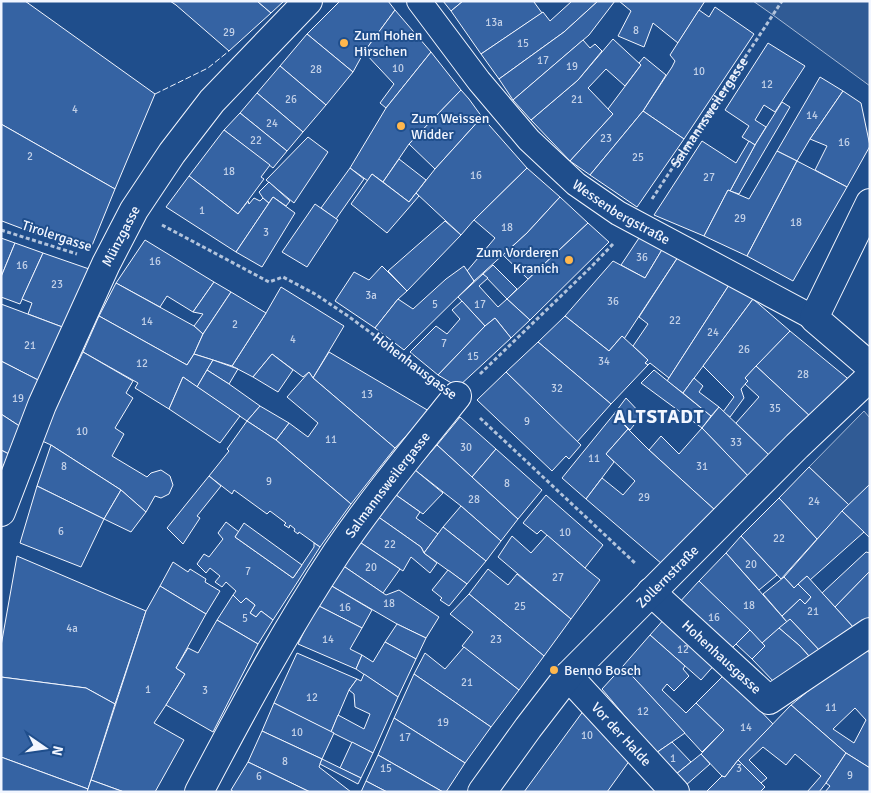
<svg xmlns="http://www.w3.org/2000/svg" width="871" height="793" viewBox="0 0 871 793" font-family="Signika,sans-serif">
<style>
.parking{fill:#305b95;stroke:#a8bbd7}
.building{fill:#3563a3;stroke:#f2f6ff;fill-rule:evenodd}
.lines{fill:none;stroke-linecap:round;stroke-linejoin:round}
.pedestrian-casing{stroke:#f2f6ff;stroke-width:26}
.minor-casing{stroke:#f2f6ff;stroke-width:30}
.path{stroke:#b3c4dc;stroke-width:3;stroke-dasharray:4 2.5;stroke-linecap:butt}
.pedestrian{stroke:#1f4e8c;stroke-width:24}
.minor{stroke:#1f4e8c;stroke-width:28}
.fence{stroke:#f2f6ff;stroke-width:1;stroke-dasharray:6 2.5;stroke-linecap:butt}
.poi-dot{fill:#ffb74d;stroke:#1f4e8c;stroke-width:2}
.labels{text-anchor:middle;dominant-baseline:central;stroke-width:4;stroke-linejoin:round;paint-order:stroke}
.number-label{font-size:11px;fill:#c3d1e8}
.poi-label{font-size:14px;fill:#f2f6ff;stroke:#1f4e8c;text-anchor:start}
.street-label{font-size:14px;fill:#f2f6ff;stroke:#1f4e8c}
.district-label{font-size:19px;font-weight:bold;letter-spacing:1px;fill:#f2f6ff;stroke:#1f4e8c}
</style>
<rect width="100%" height="100%" fill="#1f4e8c"/>
<g class="parking">
<polygon points="753,1 870,1 870,86 773,15"/>
<polygon points="864,411 870,418 870,484 849,505 809,467"/>
</g>
<g class="building">
<polygon points="1,1 25,1 155,94 115,189 1,124"/>
<polygon points="170,1 257,1 271,13 229,51 176,5"/>
<polygon points="257,1 284,1 271,13"/>
<polygon points="340,1 388,1 395,10 364,52 353,72 307,34"/>
<polygon points="443,1 463,1 451,11"/>
<polygon points="463,1 536,1 534,2 542,13 481,54 451,11"/>
<polygon points="572,1 598,1 564,32 499,79 481,54 543,12 550,21"/>
<polygon points="598,1 615,1 589,35 513,100 499,79 564,32"/>
<polygon points="619,1 705,1 678,43 653,23 644,47 618,36 631,11"/>
<polygon points="715,7 754,34 684,139 643,111 672,67 675,61 670,55 699,10 709,17"/>
<polygon points="395,10 431,52 386,108 380,103 394,84 364,52"/>
<polygon points="307,34 353,72 326,105 280,66"/>
<polygon points="613,39 641,65 625,86 606,69 588,88 613,114 570,161 531,120 578,80"/>
<polygon points="583,40 590,48 595,44 602,51 578,80 531,120 513,100"/>
<polygon points="768,43 805,66 775,112 764,105 755,120 766,127 755,145 742,137 749,126 725,110"/>
<polygon points="431,52 461,90 409,144 383,182 372,174 368,181 350,168 386,108"/>
<polygon points="644,57 666,75 643,111 590,175 570,161 613,114 608,109 641,65 639,63"/>
<polygon points="280,66 326,105 303,132 257,93"/>
<polygon points="820,77 843,91 810,139 797,161 777,151"/>
<polygon points="461,90 469,99 482,117 435,169 409,144"/>
<polygon points="843,91 861,103 870,146 847,187 815,170 827,146 810,139"/>
<polygon points="257,93 303,132 287,151 240,113"/>
<polygon points="782,102 790,107 739,194 730,191 755,145"/>
<polygon points="643,111 684,139 637,207 590,175"/>
<polygon points="240,113 287,151 273,168 224,130"/>
<polygon points="482,117 527,168 474,220 461,235 416,193 435,169"/>
<polygon points="1,124 115,189 91,248 48,233 47,238 2,221 1,223"/>
<polygon points="224,130 270,165 261,177 264,179 238,214 189,176"/>
<polygon points="308,137 328,152 294,203 266,180"/>
<polygon points="702,141 736,163 749,141 755,145 730,191 728,190 704,236 654,215"/>
<polygon points="777,151 797,161 747,256 704,236 728,190 749,199"/>
<polygon points="399,159 426,180 409,202 383,182"/>
<polygon points="797,161 847,187 793,281 747,256"/>
<polygon points="350,168 364,179 336,219 321,208"/>
<polygon points="527,168 560,197 527,233 474,281 467,271 495,238 474,220"/>
<polygon points="372,174 409,202 416,193 419,196 387,233 351,204"/>
<polygon points="189,176 238,214 248,201 249,204 254,198 260,201 263,198 269,203 236,252 166,207"/>
<polygon points="269,182 290,201 286,206 273,197 269,203 263,198 259,192"/>
<polygon points="273,197 295,213 262,267 236,252"/>
<polygon points="560,197 588,223 528,279 503,255 527,233"/>
<polygon points="315,204 338,220 307,267 282,252"/>
<polygon points="445,221 461,235 407,291 388,271"/>
<polygon points="588,223 609,242 530,320 507,299"/>
<polygon points="641,235 663,248 645,278 621,265"/>
<polygon points="1,238 15,243 1,277"/>
<polygon points="145,240 214,282 193,312 167,296 160,307 116,283"/>
<polygon points="15,243 43,253 20,304 1,297 1,277"/>
<polygon points="663,248 678,257 624,339 622,336 609,351 565,316 613,261 645,278"/>
<polygon points="43,253 92,270 65,328 28,314 32,303 22,299"/>
<polygon points="678,257 729,285 669,378 650,363 648,365 645,363 648,360 633,346 648,324 639,317"/>
<polygon points="493,265 517,289 507,299 483,274"/>
<polygon points="382,266 407,291 398,299 375,328 335,301 354,272 369,280"/>
<polygon points="464,266 474,281 404,350 375,328 398,299 413,309 446,279"/>
<polygon points="483,274 488,278 479,286 498,307 507,299 530,320 511,338 495,318 485,326 458,297"/>
<polygon points="214,282 231,292 203,334 194,326 203,314 193,312"/>
<polygon points="116,283 194,326 203,334 194,354 187,365 99,316"/>
<polygon points="729,285 753,299 683,393 667,381"/>
<polygon points="281,287 344,326 313,378 309,372 303,377 272,354 253,377 232,366 266,313"/>
<polygon points="231,292 266,313 232,366 194,354 203,334"/>
<polygon points="753,299 790,331 745,378 748,381 741,389 744,398 730,417 723,412 734,397 703,366"/>
<polygon points="462,301 485,326 438,375 410,352 436,326 447,334 460,319 452,310"/>
<polygon points="1,304 65,328 42,382 1,361"/>
<polygon points="99,316 187,365 194,354 213,360 197,387 183,377 169,409 135,388 138,383 83,352"/>
<polygon points="565,316 609,351 622,336 648,360 645,363 648,365 611,404 538,342"/>
<polygon points="495,318 511,338 458,387 438,375 485,326"/>
<polygon points="790,331 852,382 813,419 756,366"/>
<polygon points="538,342 611,404 577,442 506,372"/>
<polygon points="83,352 133,381 126,393 133,398 115,428 124,434 112,456 147,477 151,473 161,470 170,476 173,485 169,494 161,498 155,496 146,512 121,490 51,445 40,440"/>
<polygon points="329,352 429,411 395,448 313,378"/>
<polygon points="272,354 293,370 278,392 253,377"/>
<polygon points="213,360 238,369 229,384 207,370"/>
<polygon points="1,361 42,382 21,427 1,414"/>
<polygon points="756,366 813,419 771,457 736,423 759,397 745,384 748,381 745,378"/>
<polygon points="207,370 229,384 260,406 247,421 197,387"/>
<polygon points="654,370 711,416 702,428 641,383"/>
<polygon points="309,372 313,378 395,448 351,504 276,440 289,423 308,437 318,423 287,397"/>
<polygon points="506,372 581,445 569,459 566,456 552,471 477,400"/>
<polygon points="183,377 240,416 220,443 169,409"/>
<polygon points="694,378 703,386 699,392 719,407 711,416 683,393"/>
<polygon points="626,398 642,415 630,430 614,414"/>
<polygon points="260,406 289,423 276,440 247,421"/>
<polygon points="719,407 771,457 750,478 702,428"/>
<polygon points="1,414 21,427 9,454 1,450"/>
<polygon points="614,414 628,429 606,454 614,462 586,499 562,478"/>
<polygon points="460,417 496,449 472,477 437,445"/>
<polygon points="247,421 276,440 351,504 320,547 299,532 298,534 294,531 295,529 290,525 289,528 284,525 286,523 270,511 267,514 234,490 232,494 209,476 229,451 227,449"/>
<polygon points="702,428 750,478 716,511 649,450 661,436 679,454"/>
<polygon points="628,429 649,450 716,511 662,564 586,499 602,478 623,495 635,481 606,454"/>
<polygon points="51,445 121,490 104,519 37,486"/>
<polygon points="437,445 518,519 501,541 461,506 415,470"/>
<polygon points="496,449 542,490 518,519 472,477"/>
<polygon points="1,450 9,454 1,471"/>
<polygon points="809,467 849,505 817,539 779,498"/>
<polygon points="415,470 443,493 423,514 396,495"/>
<polygon points="209,476 221,486 197,516 200,518 183,544 167,528"/>
<polygon points="870,484 870,538 842,511"/>
<polygon points="37,486 104,519 81,567 20,543"/>
<polygon points="121,490 146,512 131,532 104,519"/>
<polygon points="396,495 420,512 416,518 438,534 424,553 421,547 377,516"/>
<polygon points="546,495 603,545 585,568 541,530 537,534 523,523"/>
<polygon points="779,498 817,539 781,579 741,536"/>
<polygon points="461,506 501,541 486,561 443,527"/>
<polygon points="842,511 864,532 810,580 807,576 794,588 784,577"/>
<polygon points="377,516 421,547 424,553 437,563 430,573 411,557 403,571 358,541"/>
<polygon points="226,522 239,532 235,537 293,578 314,547 314,543 320,547 273,620 261,611 256,617 250,613 255,605 246,598 241,603 233,595 236,591 226,582 222,587 215,582 220,576 210,568 206,573 197,564 204,554 209,557 223,539 218,533"/>
<polygon points="244,523 302,565 293,578 235,537"/>
<polygon points="443,527 486,561 467,584 424,553"/>
<polygon points="547,535 585,568 600,580 571,619 498,557 512,536 531,553"/>
<polygon points="741,536 777,575 759,590 726,553"/>
<polygon points="358,541 400,569 383,593 342,565"/>
<polygon points="866,552 870,553 870,571 835,607 822,593"/>
<polygon points="726,553 787,622 762,643 699,581"/>
<polygon points="17,556 146,611 115,704 86,688 1,677 1,646"/>
<polygon points="173,562 188,572 190,569 206,579 205,582 220,591 206,614 160,586"/>
<polygon points="342,565 386,595 399,590 439,617 426,638 397,624 330,585"/>
<polygon points="488,569 508,585 517,574 571,619 544,656 469,594"/>
<polygon points="448,570 467,584 449,606 440,600 442,598 432,590"/>
<polygon points="870,571 870,617 853,627 835,607"/>
<polygon points="807,576 853,627 820,651 790,619 787,622 782,616 800,599 805,604 811,597 798,584"/>
<polygon points="784,577 794,588 798,584 811,597 805,604 800,599 782,616 763,594"/>
<polygon points="699,581 750,630 728,652 677,605"/>
<polygon points="330,585 372,610 362,628 317,605"/>
<polygon points="160,586 206,614 176,668 185,674 166,705 154,723 184,740 155,792 124,792 91,780 146,611"/>
<polygon points="469,594 544,656 519,690 462,646 473,632 450,614"/>
<polygon points="233,595 241,603 246,598 255,605 250,613 256,617 261,611 273,620 258,644 217,620"/>
<polygon points="317,605 362,628 350,649 362,655 356,669 298,644"/>
<polygon points="666,617 717,662 701,680 650,635"/>
<polygon points="790,619 820,651 810,657 800,646 779,628"/>
<polygon points="217,620 258,644 213,732 166,705 185,674 176,668 188,648 198,653"/>
<polygon points="397,624 426,638 416,659 385,642"/>
<polygon points="779,628 800,646 814,662 775,683 752,659 765,646 762,643"/>
<polygon points="750,630 765,646 752,659 736,644"/>
<polygon points="650,635 685,666 683,669 689,676 674,691 667,684 662,690 686,713 696,703 724,730 702,752 623,666"/>
<polygon points="385,642 416,659 398,697 356,669 362,655 373,662"/>
<polygon points="464,647 519,690 491,727 414,674 425,653 445,669"/>
<path d="M862 647 870 653V768L846 753 791 705ZM855 708 866 720 854 743 833 729Z"/>
<polygon points="297,653 357,679 349,690 331,732 274,703"/>
<polygon points="623,666 685,733 656,753 602,689"/>
<polygon points="364,674 398,697 373,753 331,732 338,715 364,729 370,714 355,707 354,694 349,690 357,679 361,681"/>
<polygon points="414,674 491,727 465,763 394,718"/>
<polygon points="725,674 773,724 738,760 725,777 722,776 701,754 724,730 696,703"/>
<polygon points="1,677 86,688 115,704 88,789 1,757"/>
<polygon points="274,703 334,733 322,759 262,731"/>
<polygon points="791,705 846,753 826,783 819,792 807,792 821,776 795,754 786,765 763,747 749,760 767,778 761,783 738,760"/>
<polygon points="584,710 630,760 607,792 524,792"/>
<polygon points="394,718 465,763 446,792 443,792 378,755"/>
<polygon points="262,731 322,759 319,767 351,792 310,792 248,762"/>
<polygon points="352,742 373,753 361,778 340,768"/>
<polygon points="672,742 691,762 675,775 656,753"/>
<polygon points="846,753 870,768 870,792 825,792 830,786 826,783"/>
<polygon points="701,754 710,764 685,786 675,775"/>
<polygon points="378,755 443,792 387,792 366,781"/>
<polygon points="1,757 88,789 87,792 1,792"/>
<polygon points="322,759 361,778 358,784 320,764"/>
<polygon points="738,760 765,787 760,792 706,792 722,776 725,777"/>
<polygon points="248,762 310,792 234,792 231,790"/>
<polygon points="91,780 124,792 87,792"/>
<polygon points="366,781 387,792 361,792"/>
</g>
<g class="lines">
<defs>
<g id="pedestrian">
<path id="s2" d="M419 1 479 81 529 140 576 184 618 213 814 318"/>
</g>
<g id="minor">
<polyline points="870,203 814,318 870,366"/>
<path id="s3" d="M1 512 42 405 106 264 134 210 172 153 212 101 308 1"/>
<path id="s4" d="M651 592 769 700 870 632"/>
<path id="s5" d="M568 676 675 792"/>
<path id="s6" d="M199 792C242 710 286 629 337 552 374 498 416 447 457 396"/>
<path id="s7" d="M482 792 528 728 568 676 797 446 870 377"/>
</g>
</defs>
<use href="#pedestrian" class="pedestrian-casing"/>
<use href="#minor" class="minor-casing"/>
<g class="path">
<path id="s1" d="M652 199 782 1"/>
<polyline points="162,225 269,282 283,277 315,294 348,316 431,377"/>
<polyline points="1,230 77,254"/>
<polyline points="480,374 591,267 613,244"/>
<polyline points="480,418 636,564"/>
</g>
<use href="#pedestrian" class="pedestrian"/>
<use href="#minor" class="minor"/>
<polyline class="fence" points="155,94 208,68 229,51"/>
</g>
<g class="poi-dot">
<circle cx="344" cy="43" r="5"/>
<circle cx="401" cy="126" r="5"/>
<circle cx="569" cy="260" r="5"/>
<circle cx="554" cy="670" r="5"/>
</g>
<g class="labels">
<g class="number-label">
<text x="494" y="22">13a</text>
<text x="636" y="30">8</text>
<text x="229" y="32">29</text>
<text x="523" y="43">15</text>
<text x="543" y="60">17</text>
<text x="572" y="66">19</text>
<text x="398" y="68">10</text>
<text x="316" y="69">28</text>
<text x="699" y="71">10</text>
<text x="767" y="84">12</text>
<text x="291" y="99">26</text>
<text x="577" y="99">21</text>
<text x="75" y="109">4</text>
<text x="812" y="115">14</text>
<text x="272" y="123">24</text>
<text x="606" y="138">23</text>
<text x="256" y="140">22</text>
<text x="844" y="142">16</text>
<text x="30" y="156">2</text>
<text x="638" y="157">25</text>
<text x="229" y="171">18</text>
<text x="476" y="175">16</text>
<text x="709" y="177">27</text>
<text x="202" y="210">1</text>
<text x="740" y="218">29</text>
<text x="796" y="222">18</text>
<text x="507" y="227">18</text>
<text x="266" y="232">3</text>
<text x="642" y="257">36</text>
<text x="155" y="261">16</text>
<text x="22" y="265">16</text>
<text x="57" y="284">23</text>
<text x="371" y="295">3a</text>
<text x="613" y="301">36</text>
<text x="435" y="304">5</text>
<text x="480" y="304">17</text>
<text x="675" y="320">22</text>
<text x="147" y="321">14</text>
<text x="235" y="324">2</text>
<text x="713" y="332">24</text>
<text x="293" y="339">4</text>
<text x="444" y="343">7</text>
<text x="30" y="345">21</text>
<text x="744" y="349">26</text>
<text x="473" y="356">15</text>
<text x="604" y="361">34</text>
<text x="142" y="363">12</text>
<text x="803" y="374">28</text>
<text x="557" y="388">32</text>
<text x="367" y="394">13</text>
<text x="18" y="398">19</text>
<text x="775" y="408">35</text>
<text x="527" y="421">9</text>
<text x="82" y="431">10</text>
<text x="331" y="439">11</text>
<text x="736" y="442">33</text>
<text x="466" y="447">30</text>
<text x="594" y="458">11</text>
<text x="64" y="466">8</text>
<text x="702" y="466">31</text>
<text x="269" y="481">9</text>
<text x="507" y="483">8</text>
<text x="644" y="497">29</text>
<text x="474" y="499">28</text>
<text x="814" y="501">24</text>
<text x="61" y="531">6</text>
<text x="565" y="532">10</text>
<text x="779" y="538">22</text>
<text x="390" y="544">22</text>
<text x="751" y="564">20</text>
<text x="371" y="567">20</text>
<text x="248" y="571">7</text>
<text x="558" y="577">27</text>
<text x="389" y="603">18</text>
<text x="749" y="605">18</text>
<text x="520" y="606">25</text>
<text x="345" y="607">16</text>
<text x="813" y="611">21</text>
<text x="714" y="617">16</text>
<text x="245" y="618">5</text>
<text x="72" y="628">4a</text>
<text x="328" y="639">14</text>
<text x="496" y="639">23</text>
<text x="683" y="649">12</text>
<text x="467" y="682">21</text>
<text x="148" y="689">1</text>
<text x="205" y="690">3</text>
<text x="312" y="697">12</text>
<text x="831" y="707">11</text>
<text x="643" y="711">12</text>
<text x="443" y="722">19</text>
<text x="746" y="727">14</text>
<text x="297" y="732">10</text>
<text x="587" y="735">10</text>
<text x="405" y="737">17</text>
<text x="673" y="758">1</text>
<text x="285" y="761">8</text>
<text x="386" y="768">15</text>
<text x="739" y="768">3</text>
<text x="850" y="775">9</text>
<text x="259" y="776">6</text>
</g>
<g class="poi-label">
<text x="354" y="35">Zum Hohen<tspan x="354" dy="16">Hirschen</tspan></text>
<text x="411" y="118">Zum Weissen<tspan x="411" dy="16">Widder</tspan></text>
<text x="559" y="252" text-anchor="end">Zum Vorderen<tspan x="559" dy="16">Kranich</tspan></text>
<text x="564" y="670">Benno Bosch</text>
</g>
<g class="street-label">
<text stroke="none"><textPath href="#s1" startOffset="104">Salmannsweilergasse</textPath></text>
<text stroke="none"><textPath href="#s2" startOffset="295">Wessenbergstraße</textPath></text>
<text transform="translate(57 236) rotate(18)">Tirolergasse</text>
<text stroke="none"><textPath href="#s3" startOffset="301">Münzgasse</textPath></text>
<text transform="translate(415 366) rotate(37)">Hohenhausgasse</text>
<text stroke="none"><textPath href="#s6" startOffset="361">Salmannsweilergasse</textPath></text>
<text stroke="none"><textPath href="#s7" startOffset="285">Zollernstraße</textPath></text>
<text stroke="none"><textPath href="#s4" startOffset="96">Hohenhausgasse</textPath></text>
<text stroke="none"><textPath href="#s5" startOffset="79">Vor der Halde</textPath></text>
</g>
<g class="district-label">
<text x="659" y="417">ALTSTADT</text>
</g>
</g>
<rect width="871" height="793" fill="none" stroke="#f2f6ff" stroke-width="5"/>
<g transform="translate(45 748) rotate(103)" stroke="#1f4e8c" stroke-width="4" paint-order="stroke">
<path d="M0-4L9 19L0 12L-9 19Z" fill="#f2f6ff"/>
<text y="-8" font-size="14" font-weight="bold" text-anchor="middle" fill="#f2f6ff">N</text>
</g>
</svg>
